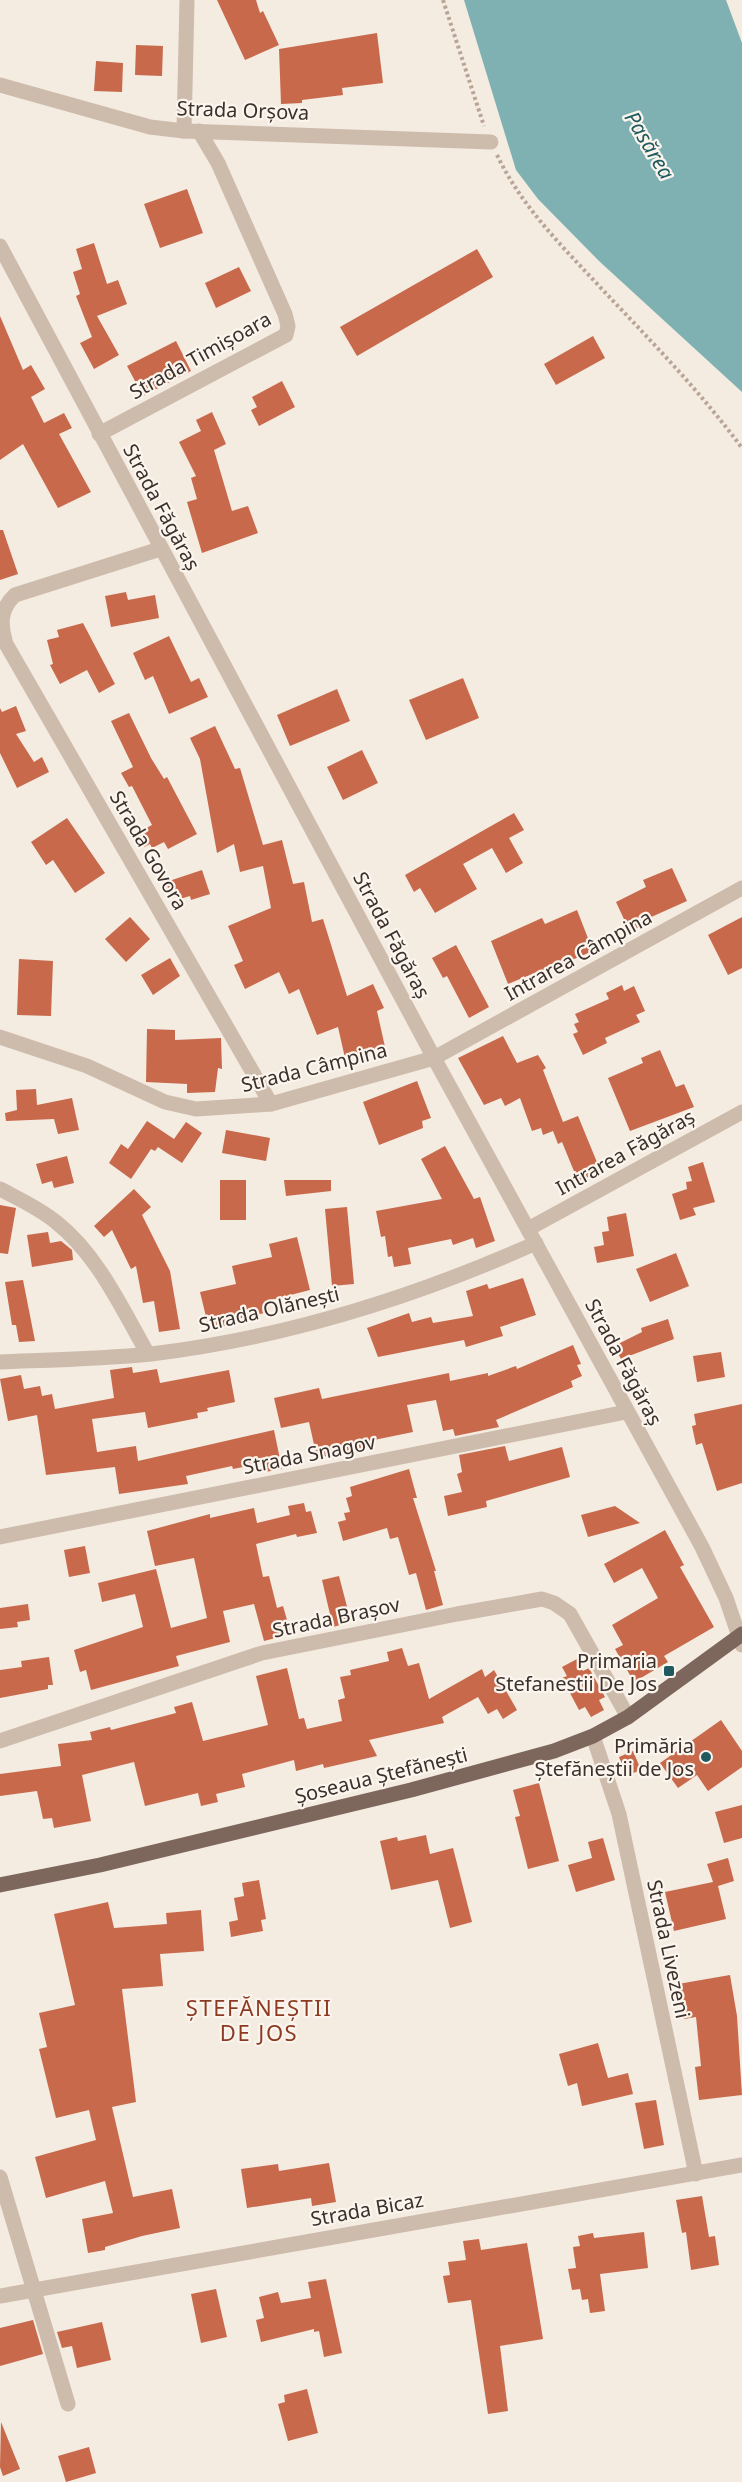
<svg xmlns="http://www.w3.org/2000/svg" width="742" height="2482" viewBox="0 0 742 2482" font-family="'Noto Sans',sans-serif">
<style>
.water{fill:#7fb0b2}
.building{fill:#c8694b}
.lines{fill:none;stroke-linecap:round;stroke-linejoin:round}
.path{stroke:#b9a596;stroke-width:4;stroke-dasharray:3 3;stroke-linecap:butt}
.minor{stroke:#cdbbac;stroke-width:15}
.major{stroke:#7d675c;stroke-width:15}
.poi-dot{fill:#1f5a5e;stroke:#fbf5ee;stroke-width:2}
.labels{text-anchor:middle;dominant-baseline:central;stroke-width:4.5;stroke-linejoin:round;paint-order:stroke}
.street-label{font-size:20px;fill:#3b302b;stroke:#fbf5ee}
.poi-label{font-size:20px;fill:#3b302b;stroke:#fbf5ee;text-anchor:end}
.water-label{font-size:21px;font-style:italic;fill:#1f5a5e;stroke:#fbf5ee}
.quarter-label{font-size:22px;letter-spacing:1.5px;fill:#8c3b22;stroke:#fbf5ee}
</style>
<rect width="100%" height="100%" fill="#f4ebe1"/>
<polygon class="water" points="464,0 726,0 742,43 742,392 599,261 538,199 516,170"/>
<g class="building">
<polygon points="217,0 256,0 260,13 263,11 279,45 245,60"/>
<polygon points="377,33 383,83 342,88 343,95 302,100 302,103 281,104 279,49"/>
<polygon points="136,45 163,46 162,76 135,75"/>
<polygon points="96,61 123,63 122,92 94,91"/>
<polygon points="187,189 203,233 160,248 144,204"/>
<polygon points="94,243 107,284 118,280 127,304 97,316 119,355 94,369 80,343 92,337 76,296 80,294 73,272 82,269 76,249"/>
<polygon points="477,249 493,277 357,356 340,327"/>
<polygon points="239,267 251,291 216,308 205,283"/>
<polygon points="0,316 23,370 31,365 45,389 31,397 44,423 64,413 72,428 59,434 91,492 58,508 23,444 0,460"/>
<polygon points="593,336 605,358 556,385 544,364"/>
<polygon points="176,341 191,371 143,396 127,366"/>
<polygon points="282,381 295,407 259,426 251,410 257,407 252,397"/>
<polygon points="212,412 226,444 214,450 232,511 248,506 258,533 202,553 187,502 197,499 191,478 196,476 179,442 201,431 196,420"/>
<polygon points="0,530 3,530 18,574 0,580"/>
<polygon points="126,592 128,600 155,595 159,618 111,627 105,596"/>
<polygon points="83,623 115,684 99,693 87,670 60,684 50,665 53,664 47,640 59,637 57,630"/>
<polygon points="169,636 191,682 199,678 208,697 169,714 153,676 145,680 133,653"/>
<polygon points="463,678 479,718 426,740 409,700"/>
<polygon points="337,689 350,721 290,746 277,715"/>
<polygon points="16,706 26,731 16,734 34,762 42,757 49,772 17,788 0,753 0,708 2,712"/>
<polygon points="129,713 151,758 164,779 167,777 197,834 168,849 164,842 152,848 150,844 144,847 137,833 152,825 132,786 129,787 121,773 133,767 111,721"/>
<polygon points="215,726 235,769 240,768 263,845 282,840 293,884 304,882 312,922 323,919 347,996 373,984 384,1008 377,1011 385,1047 345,1058 338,1027 317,1035 299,989 289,994 279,972 245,989 234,965 243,961 228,926 271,908 263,866 240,872 234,844 217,853 200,759 190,738"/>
<polygon points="362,750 378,783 343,800 327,767"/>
<polygon points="514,813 524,830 509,838 523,863 506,873 492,848 463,864 477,889 435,913 420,888 414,892 405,875"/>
<polygon points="67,818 105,873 75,893 53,860 46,865 31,842"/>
<polygon points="672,868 687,901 649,918 651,921 630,932 616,902 646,887 643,880"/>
<polygon points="202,870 210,894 191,900 190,896 180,899 179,895 171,897 166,882"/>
<polygon points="577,910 593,951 539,974 537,972 508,984 491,941 542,918 545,924"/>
<polygon points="130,917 150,939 126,962 105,939"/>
<polygon points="742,917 742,968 728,975 708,935"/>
<polygon points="456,945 489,1007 469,1018 447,976 443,978 432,958"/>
<polygon points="170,958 180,976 153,995 141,975"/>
<polygon points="19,959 53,961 51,1016 17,1015"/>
<polygon points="622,985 624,991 634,986 645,1011 636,1015 640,1022 605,1038 607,1043 583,1055 573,1034 578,1032 574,1024 579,1022 575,1014 609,999 606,993"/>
<polygon points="147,1029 175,1030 175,1040 221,1038 222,1069 218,1068 215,1092 187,1093 187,1084 146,1082"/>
<polygon points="503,1036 517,1063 538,1055 546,1068 543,1070 563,1122 578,1116 601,1172 578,1181 562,1142 558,1144 553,1131 543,1135 541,1128 532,1131 520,1098 505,1106 501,1098 484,1105 458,1058"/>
<polygon points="660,1050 676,1087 684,1084 694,1107 630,1131 608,1078 643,1063 641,1058"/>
<polygon points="417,1081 431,1118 422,1121 423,1128 379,1145 363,1102"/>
<polygon points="36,1089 37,1105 72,1098 79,1130 58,1134 54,1119 6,1121 5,1113 17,1110 16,1090"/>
<polygon points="147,1121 174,1139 186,1122 202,1133 182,1163 158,1147 155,1151 151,1149 131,1179 109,1163 121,1144 128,1149"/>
<polygon points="226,1130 270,1138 266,1161 222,1153"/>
<polygon points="445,1146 474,1199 480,1197 495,1241 476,1248 473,1238 453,1245 451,1239 408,1248 411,1264 394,1267 392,1256 388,1257 385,1236 381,1237 376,1211 442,1199 421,1159"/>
<polygon points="67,1156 74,1183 54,1188 52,1181 42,1184 36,1164"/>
<polygon points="703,1162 715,1202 693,1208 696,1215 680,1220 672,1194 687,1189 686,1182 692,1181 688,1167"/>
<rect x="220" y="1180" width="26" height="40"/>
<polygon points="284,1180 331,1180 331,1191 286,1196"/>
<polygon points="134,1189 151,1207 142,1215 170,1271 180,1329 159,1332 154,1301 143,1303 136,1266 131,1269 112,1230 104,1237 94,1226"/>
<polygon points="0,1205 16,1208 8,1254 0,1253"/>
<polygon points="347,1207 354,1284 332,1286 325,1209"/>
<polygon points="626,1213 634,1256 597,1263 594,1247 604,1245 602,1232 609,1231 607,1217"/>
<polygon points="48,1232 50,1243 61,1241 72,1250 73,1260 32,1267 27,1235"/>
<polygon points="297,1237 310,1290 267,1301 269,1312 228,1321 229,1325 209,1329 200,1292 236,1284 232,1266 272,1257 269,1244"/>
<polygon points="676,1253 689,1286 650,1302 636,1269"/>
<polygon points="523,1278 536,1315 500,1327 503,1336 466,1347 464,1340 378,1357 367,1328 409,1313 412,1322 431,1317 433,1323 473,1316 466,1291 487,1284 489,1289"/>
<polygon points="23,1280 35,1341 19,1342 16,1325 12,1325 5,1282"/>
<polygon points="668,1319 674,1339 621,1359 614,1346 642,1332 641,1328"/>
<polygon points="573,1345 581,1364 577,1365 582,1376 571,1381 573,1387 496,1420 499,1427 455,1436 453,1429 443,1431 436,1400 407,1405 413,1432 374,1440 375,1446 317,1458 309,1422 281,1428 274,1398 319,1388 322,1399 449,1373 450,1381 488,1373 488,1376 516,1366 517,1369"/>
<polygon points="721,1352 725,1377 697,1382 693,1356"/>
<polygon points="132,1367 133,1373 157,1369 160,1383 229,1370 235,1402 207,1408 208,1411 197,1413 198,1418 148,1428 145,1412 92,1419 97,1452 136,1446 138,1461 274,1430 282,1469 265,1472 263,1463 233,1469 232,1466 186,1476 188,1484 119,1494 115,1467 46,1475 37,1415 8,1421 0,1379 21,1375 24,1389 40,1386 42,1396 52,1394 55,1409 114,1398 110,1370"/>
<polygon points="742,1404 742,1483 717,1491 702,1443 696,1445 692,1426 696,1425 694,1414"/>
<polygon points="505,1446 509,1461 562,1447 570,1477 486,1501 487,1507 448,1516 444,1496 462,1492 457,1474 462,1472 459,1455"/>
<polygon points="409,1469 417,1498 413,1498 436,1571 434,1571 443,1605 426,1610 416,1573 409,1575 398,1537 390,1539 387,1528 343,1541 338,1522 346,1520 344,1513 350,1512 346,1498 352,1496 350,1487"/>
<polygon points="304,1503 306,1512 311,1511 317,1533 297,1537 296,1534 256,1544 263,1577 269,1576 277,1608 283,1606 291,1634 264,1641 254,1604 223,1611 230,1642 176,1656 179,1666 91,1690 86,1670 80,1672 74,1650 143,1627 135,1594 102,1602 98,1583 156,1569 171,1628 207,1618 194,1558 155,1566 147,1531 210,1514 210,1518 254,1508 257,1523 290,1515 288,1506"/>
<polygon points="615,1506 640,1523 588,1537 581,1515"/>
<polygon points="665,1530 684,1565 680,1567 714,1627 664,1656 668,1662 634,1682 615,1649 623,1645 612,1625 658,1598 642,1568 614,1583 604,1564"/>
<polygon points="85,1546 90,1573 69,1577 64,1550"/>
<polygon points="339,1576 351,1622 333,1627 322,1580"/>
<polygon points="28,1604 30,1620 17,1622 18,1627 0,1629 0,1608"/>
<polygon points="402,1648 408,1666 419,1663 429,1699 482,1669 485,1677 494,1670 517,1710 503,1719 497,1709 488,1714 478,1697 442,1717 444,1723 369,1740 377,1756 324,1768 323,1764 296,1771 294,1760 257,1770 242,1774 245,1787 216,1794 218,1802 201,1806 198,1793 145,1806 134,1762 82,1775 91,1821 54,1828 52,1818 43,1819 37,1791 0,1796 0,1774 61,1766 58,1744 92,1740 90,1732 110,1727 111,1730 176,1713 174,1707 192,1702 203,1741 268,1725 256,1676 287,1668 299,1719 304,1718 307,1729 342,1721 338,1700 345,1698 340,1677 351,1675 350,1670 389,1661 387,1652"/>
<polygon points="49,1657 53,1685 48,1685 48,1689 0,1698 0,1670 22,1667 21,1661"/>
<polygon points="577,1659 583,1671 589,1668 605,1697 599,1700 604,1710 591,1717 585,1707 579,1710 562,1678 567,1676 562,1667"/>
<polygon points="721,1720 742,1751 742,1767 708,1791 697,1775 678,1788 660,1763"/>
<polygon points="633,1751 641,1770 626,1776 619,1757"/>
<polygon points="539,1783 559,1861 528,1869 515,1817 520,1816 513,1790"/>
<polygon points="742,1805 742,1838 724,1843 715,1812"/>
<polygon points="426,1835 430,1854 453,1848 472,1922 450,1928 438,1880 391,1890 380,1841 397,1837 398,1841"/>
<polygon points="603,1838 615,1880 576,1892 568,1865 592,1858 588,1842"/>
<polygon points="728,1858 734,1881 718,1886 726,1919 674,1931 665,1892 713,1882 707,1864"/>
<polygon points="259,1880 266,1919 261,1920 263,1931 231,1937 229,1922 238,1920 234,1898 244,1896 242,1883"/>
<polygon points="108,1902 114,1928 167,1924 166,1913 201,1910 204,1951 160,1954 163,1986 122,1989 136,2102 112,2107 133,2197 172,2189 180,2228 142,2236 105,2247 105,2250 88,2253 82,2219 113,2213 105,2181 46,2198 35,2157 96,2140 89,2110 56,2118 39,2049 47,2047 39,2013 75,2005 54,1914"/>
<polygon points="730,1975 737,2016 742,2095 699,2100 695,2067 701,2066 696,2017 684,2019 678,1984"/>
<polygon points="598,2043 608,2078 628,2073 633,2094 582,2106 577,2083 568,2086 559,2054"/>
<polygon points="656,2100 664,2145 644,2149 635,2103"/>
<polygon points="329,2163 336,2202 312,2206 311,2198 247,2208 241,2169 278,2164 279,2171"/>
<polygon points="702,2196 709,2237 715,2236 719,2265 691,2270 686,2232 682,2233 676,2200"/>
<polygon points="644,2232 648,2268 600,2274 605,2311 590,2313 588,2299 582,2300 580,2289 572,2290 568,2269 576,2268 573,2247 580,2246 578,2236 593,2233 594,2238"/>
<polygon points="479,2239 481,2250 527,2243 543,2339 500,2346 508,2411 488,2414 471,2300 448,2303 443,2276 450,2275 448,2262 466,2260 463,2241"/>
<polygon points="326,2279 342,2353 324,2357 319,2331 314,2332 314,2329 261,2342 256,2320 264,2318 259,2297 278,2292 281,2303 311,2298 308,2282"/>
<polygon points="216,2289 227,2337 201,2343 191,2294"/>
<polygon points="33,2320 43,2354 0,2366 0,2328"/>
<polygon points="102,2322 111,2360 77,2368 72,2346 62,2348 57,2332"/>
<polygon points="307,2389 318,2433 288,2441 278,2404 285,2402 284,2395"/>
<polygon points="1,2422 20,2469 3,2476 0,2467"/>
<polygon points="89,2447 96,2473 66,2482 58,2456"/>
</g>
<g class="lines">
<g class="path">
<polyline points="443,0 484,126"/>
<path d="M497 155C522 207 561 245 600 287 649 339 699 390 742 448"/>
</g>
<g class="minor">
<polyline points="0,85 150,127 184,131 491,142"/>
<polyline points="184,131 187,0"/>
<polyline points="0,246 434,1058 702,1547 726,1598 742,1645"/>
<polyline points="99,434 286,335 288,326 285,314 218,163 199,131"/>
<path d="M160 549 15 595C0 609 0 624 6 644L271 1104"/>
<polyline points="0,1037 87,1066 165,1102 196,1109 271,1104 434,1058 742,888"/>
<path d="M0 1189C19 1199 39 1208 56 1222 98 1255 122 1309 148 1354"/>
<polyline points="528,1229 742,1112"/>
<path d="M0 1362C50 1360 101 1359 151 1354 284 1338 413 1298 536 1243"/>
<polyline points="0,1537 626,1412"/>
<polyline points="593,1736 619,1814 696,2174"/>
<polyline points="0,1741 262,1653 457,1614 542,1599 554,1603 570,1614 628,1717"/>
<polyline points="0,2177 68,2404"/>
<polyline points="0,2296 742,2165"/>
</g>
<polyline class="major" points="0,1885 100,1865 411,1790 554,1751 593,1736 628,1717 742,1634"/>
</g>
<g class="poi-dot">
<rect x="663" y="1665" width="12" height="12" rx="3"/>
<circle cx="706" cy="1757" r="6"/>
</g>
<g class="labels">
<g class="street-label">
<text transform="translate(243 110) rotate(2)">Strada Orșova</text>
<text transform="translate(200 355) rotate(-29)">Strada Timișoara</text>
<text transform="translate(162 507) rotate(62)">Strada Făgăraș</text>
<text transform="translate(149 850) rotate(60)">Strada Govora</text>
<text transform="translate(392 935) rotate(62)">Strada Făgăraș</text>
<text transform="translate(578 955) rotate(-29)">Intrarea Câmpina</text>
<text transform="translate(314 1067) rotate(-14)">Strada Câmpina</text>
<text transform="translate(625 1152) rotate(-29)">Intrarea Făgăraș</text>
<text transform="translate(269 1309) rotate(-13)">Strada Olănești</text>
<text transform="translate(624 1362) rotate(62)">Strada Făgăraș</text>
<text transform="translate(309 1454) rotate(-11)">Strada Snagov</text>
<text transform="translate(336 1617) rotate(-12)">Strada Brașov</text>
<text transform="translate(381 1775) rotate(-14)">Șoseaua Ștefănești</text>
<text transform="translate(669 1949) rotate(78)">Strada Livezeni</text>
<text transform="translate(367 2209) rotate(-10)">Strada Bicaz</text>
</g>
<g class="poi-label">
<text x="657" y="1660">Primaria<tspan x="657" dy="23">Stefanestii De Jos</tspan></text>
<text x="694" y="1745">Primăria<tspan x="694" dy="23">Ștefăneștii de Jos</tspan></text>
</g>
<g class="water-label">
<text transform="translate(650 145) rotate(59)">Pasărea</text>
</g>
<g class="quarter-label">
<text x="259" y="2007">ȘTEFĂNEȘTII<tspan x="259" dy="25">DE JOS</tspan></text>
</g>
</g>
</svg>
